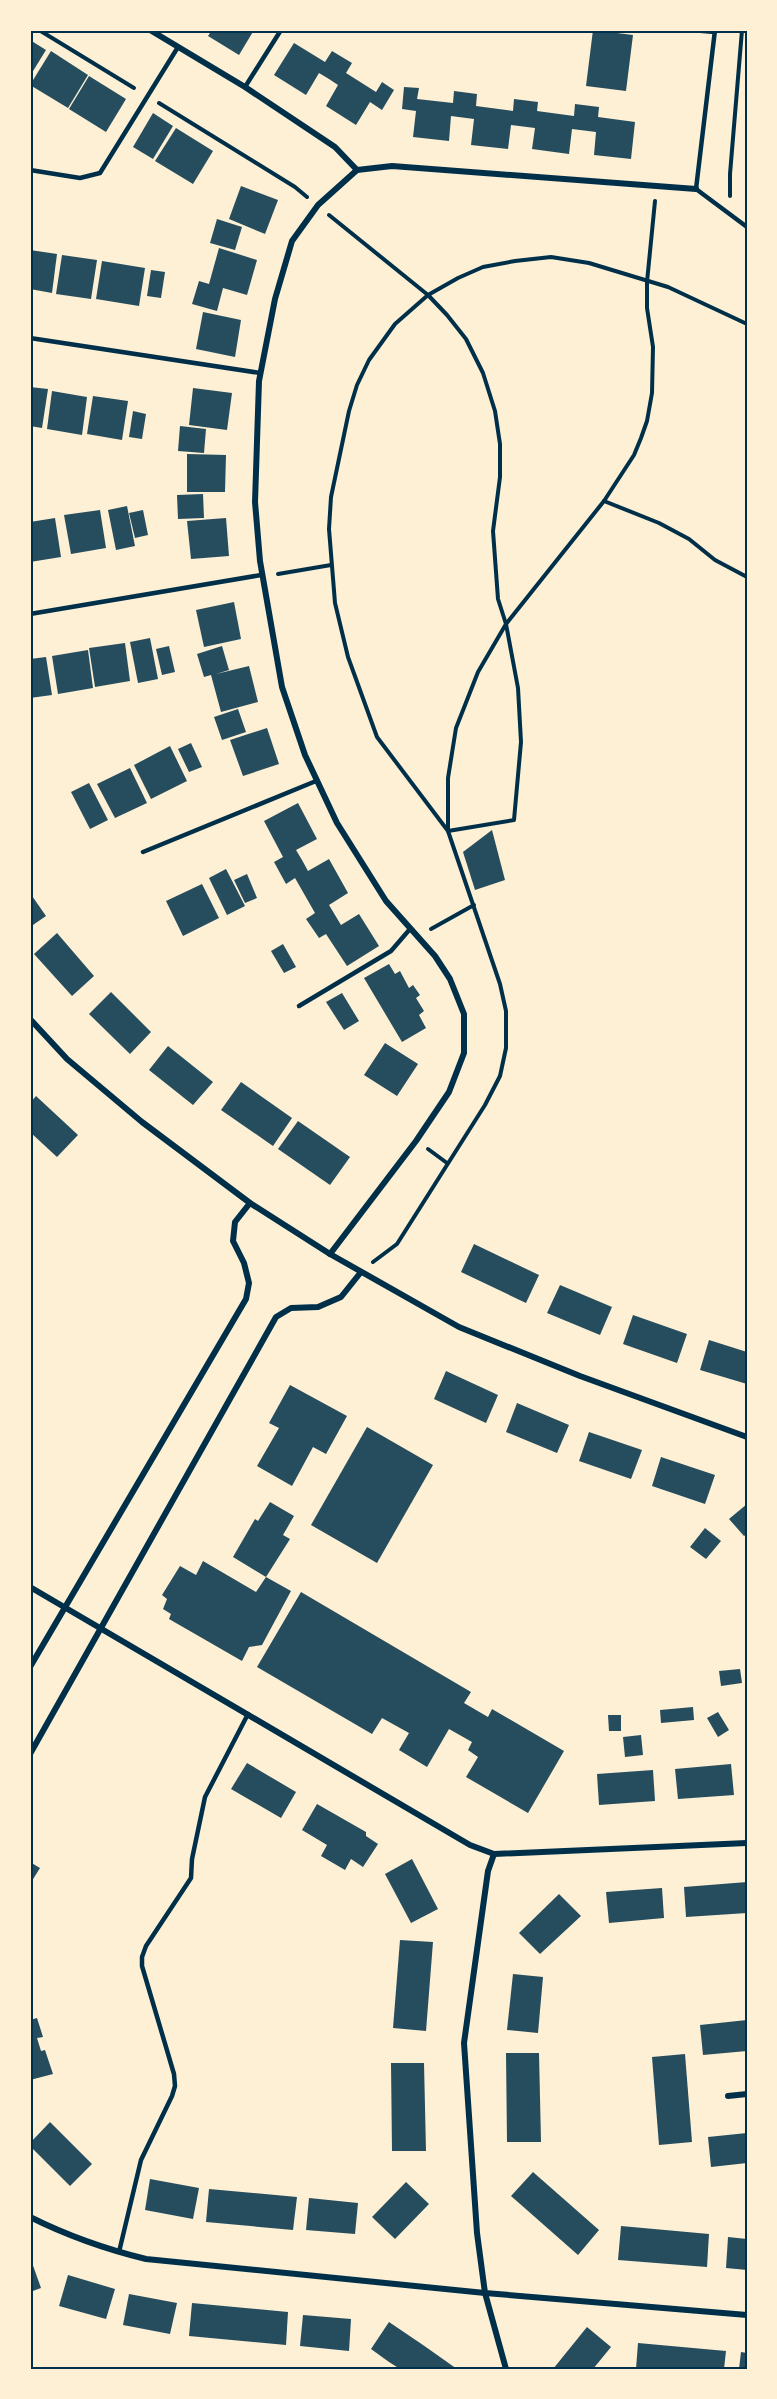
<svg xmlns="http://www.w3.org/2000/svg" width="777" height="2399" viewBox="0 0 777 2399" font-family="Arial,sans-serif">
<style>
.building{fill:#264d5e}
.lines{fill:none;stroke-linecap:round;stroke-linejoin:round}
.path{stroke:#003049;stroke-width:4}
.service{stroke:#003049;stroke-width:4.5}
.minor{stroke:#003049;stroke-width:6}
.neatline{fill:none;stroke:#003049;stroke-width:2}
</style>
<rect width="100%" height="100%" fill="#fdf0d5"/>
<g class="building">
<polygon points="212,30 254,30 239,55 208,36"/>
<polygon points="593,30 633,35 626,91 586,86"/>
<polygon points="30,40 46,50 30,76"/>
<polygon points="294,43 325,62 332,51 352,63 346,73 376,92 382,82 394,90 382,110 370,102 356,125 326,106 338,85 329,79 319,73 306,95 274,75"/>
<polygon points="51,51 88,75 68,108 30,85"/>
<polygon points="89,76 126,99 106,132 69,109"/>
<polygon points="404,87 419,88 417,99 453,103 454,91 477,94 476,106 513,111 514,99 538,102 537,111 574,116 575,104 599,107 598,117 635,122 631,159 594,155 596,132 572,129 569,154 532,149 535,128 511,125 508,149 471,145 474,119 451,116 449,141 413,137 416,111 402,109"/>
<polygon points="153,113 173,126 153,159 133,147"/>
<polygon points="176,128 213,151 193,184 155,161"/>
<polygon points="241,186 278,200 265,234 229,219"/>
<polygon points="217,219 242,227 235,250 210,243"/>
<polygon points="219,248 257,260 247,295 223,288 217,311 192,304 199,281 209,284"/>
<polygon points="30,250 57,254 52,293 30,289"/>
<polygon points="62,255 97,260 91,299 56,294"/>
<polygon points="102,261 145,268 139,306 96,299"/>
<polygon points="151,270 165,272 161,298 147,296"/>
<polygon points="203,312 241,320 235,357 196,349"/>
<polygon points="30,387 48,389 42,428 30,426"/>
<polygon points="193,388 232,393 227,430 189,425"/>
<polygon points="52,391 87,397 82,435 47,429"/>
<polygon points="93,396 128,401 122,440 87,434"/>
<polygon points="133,411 146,414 142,439 129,437"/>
<polygon points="180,426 206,429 204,453 178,451"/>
<polygon points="187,454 226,455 225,492 187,492"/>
<polygon points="203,494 204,518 178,519 177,495"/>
<polygon points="127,506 135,546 116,550 108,510"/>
<polygon points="100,510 106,548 71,554 64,515"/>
<polygon points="143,510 148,535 135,538 129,513"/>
<polygon points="55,518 61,557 30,562 30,522"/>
<polygon points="226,518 229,556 191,559 187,521"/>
<polygon points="234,602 241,639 204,647 196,610"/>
<polygon points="150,638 158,679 138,683 130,642"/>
<polygon points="125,643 130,681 95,687 89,648"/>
<polygon points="169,646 175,672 162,675 156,649"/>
<polygon points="222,646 229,670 216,674 249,666 258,702 221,712 211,675 204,677 197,654"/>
<polygon points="88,650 93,688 58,694 52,656"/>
<polygon points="46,657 52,695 30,698 30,659"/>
<polygon points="238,709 246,732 222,740 214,717"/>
<polygon points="267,728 279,764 243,776 230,740"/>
<polygon points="191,743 202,767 189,772 178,749"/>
<polygon points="170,746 187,781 151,799 134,765"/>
<polygon points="130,768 147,803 115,818 97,784"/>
<polygon points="89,783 108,820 90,829 71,792"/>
<polygon points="298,803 317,839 296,850 302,860 308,871 329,859 348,893 329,905 341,925 359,914 379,946 347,966 326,934 319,938 306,919 315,913 295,878 286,884 274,862 283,857 264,821"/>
<polygon points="492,830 505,880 475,890 463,852"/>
<polygon points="226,869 245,906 227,915 209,878"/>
<polygon points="247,874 257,898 245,903 234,880"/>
<polygon points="202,884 219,918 183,936 166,901"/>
<polygon points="30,893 46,916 30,927"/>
<polygon points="57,933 94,976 72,996 34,954"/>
<polygon points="283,944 296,967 284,973 271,951"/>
<polygon points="389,964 395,974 400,971 409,988 413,985 420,995 416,998 424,1011 419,1015 426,1028 402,1042 364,978"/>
<polygon points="111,992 151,1032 130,1054 89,1014"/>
<polygon points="342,993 359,1021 344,1030 326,1002"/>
<polygon points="385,1043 418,1064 397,1096 364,1075"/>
<polygon points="168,1046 213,1082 193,1105 149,1070"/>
<polygon points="241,1082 292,1118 273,1146 221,1110"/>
<polygon points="36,1096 78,1135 57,1157 30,1132 30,1103"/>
<polygon points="298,1121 350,1157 330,1185 278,1149"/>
<polygon points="474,1244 539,1275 526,1303 461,1272"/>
<polygon points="560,1285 612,1307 600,1335 547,1313"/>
<polygon points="633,1315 687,1334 677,1363 623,1344"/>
<polygon points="709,1340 747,1352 747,1384 700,1370"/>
<polygon points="446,1371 498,1395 486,1423 434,1399"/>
<polygon points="290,1385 347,1416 326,1454 313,1447 292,1486 257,1466 279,1428 269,1423"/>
<polygon points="517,1403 569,1425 557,1453 506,1432"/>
<polygon points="367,1427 433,1465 377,1563 311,1525"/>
<polygon points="589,1432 642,1450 631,1479 579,1461"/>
<polygon points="661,1457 715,1475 705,1504 652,1486"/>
<polygon points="270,1502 294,1516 283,1535 290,1539 266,1577 291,1591 262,1645 249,1647 242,1661 169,1619 171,1614 163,1609 167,1599 162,1595 180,1566 196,1575 203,1561 256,1592 266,1577 233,1557 255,1519 258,1521"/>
<polygon points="747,1504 747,1534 744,1536 729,1519"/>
<polygon points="705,1528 721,1541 706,1559 690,1547"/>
<polygon points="301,1592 471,1692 464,1703 488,1717 492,1709 564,1751 528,1813 466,1777 478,1757 468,1750 472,1742 449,1729 427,1767 399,1750 409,1733 382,1718 372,1734 257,1667"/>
<polygon points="740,1669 742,1683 721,1686 719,1671"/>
<polygon points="693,1707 694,1720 661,1723 660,1710"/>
<polygon points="718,1712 729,1730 718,1737 707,1718"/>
<polygon points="608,1715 621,1715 621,1731 609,1731"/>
<polygon points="641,1735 643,1755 625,1757 623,1737"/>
<polygon points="247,1763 296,1792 281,1818 231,1789"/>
<polygon points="731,1764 734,1795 678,1799 675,1769"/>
<polygon points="653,1770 655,1801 599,1805 597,1774"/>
<polygon points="317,1804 366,1832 366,1836 378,1844 363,1867 351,1859 345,1870 321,1856 327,1845 302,1830"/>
<polygon points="412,1859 438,1909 411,1923 385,1874"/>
<polygon points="30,1862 40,1868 30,1884"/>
<polygon points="747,1882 747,1913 686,1917 684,1887"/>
<polygon points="662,1888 664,1918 609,1923 606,1892"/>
<polygon points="559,1894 581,1916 540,1954 519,1933"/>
<polygon points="400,1940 433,1942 426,2031 393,2028"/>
<polygon points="513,1974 543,1977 538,2033 507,2030"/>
<polygon points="37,2018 43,2037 37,2038 41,2051 45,2050 53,2074 30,2080 30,2020"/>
<polygon points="747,2020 747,2051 703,2055 700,2025"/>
<polygon points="506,2053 539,2053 541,2142 507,2142"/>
<polygon points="685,2054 692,2142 659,2145 652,2057"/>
<polygon points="391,2063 424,2063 426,2151 392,2151"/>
<polygon points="50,2122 92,2164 70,2186 30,2146 30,2143"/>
<polygon points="747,2133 747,2163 711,2167 708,2137"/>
<polygon points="533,2172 599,2230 578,2255 511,2196"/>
<polygon points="150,2179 199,2188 193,2219 145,2210"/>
<polygon points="406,2182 429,2204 395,2239 372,2217"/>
<polygon points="209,2189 297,2197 293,2230 206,2222"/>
<polygon points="309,2198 358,2203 355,2234 306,2230"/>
<polygon points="621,2226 709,2234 707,2267 618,2260"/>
<polygon points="728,2237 747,2239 747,2270 726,2268"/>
<polygon points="30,2257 41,2288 30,2292"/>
<polygon points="68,2275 115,2289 106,2319 59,2306"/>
<polygon points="129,2294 177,2303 170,2334 123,2325"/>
<polygon points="192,2303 288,2312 286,2345 189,2336"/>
<polygon points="303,2315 351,2319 349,2351 300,2346"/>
<polygon points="389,2322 423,2345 457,2369 400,2369 389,2362 371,2349"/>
<polygon points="587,2327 611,2347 593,2369 553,2369"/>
<polygon points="638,2343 726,2351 724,2369 636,2369"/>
<polygon points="741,2352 747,2353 747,2369 739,2369"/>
</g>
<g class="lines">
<g class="path">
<polyline points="39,30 134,88"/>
<polyline points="159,103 295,187 307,197"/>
<polyline points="730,196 730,174 742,30"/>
<polyline points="329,215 428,295 447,315 466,339 483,373 495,411 500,444 500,477 493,531 498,599 506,624 518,688 521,742 514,820 448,831 377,737 348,657 335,603 329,529 331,497 349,411 357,385 369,360 395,324 428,295 458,278 483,267 515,261 551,257 589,263 668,287 747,324"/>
<polyline points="604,501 659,523 689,539 715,560 747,577"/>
<polyline points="278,574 331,565"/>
<polyline points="431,929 474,905"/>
<polyline points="428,1149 447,1163"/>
<polyline points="373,1262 397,1244 485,1105 500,1076 506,1048 506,1011 500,984 448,831 448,778 456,728 478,672 506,624 604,501 634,455 641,438 647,421 652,393 653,347 647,308 647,282 655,201"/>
</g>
<g class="service">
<polyline points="691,30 715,32"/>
<polyline points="715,30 696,189 747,227"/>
<polyline points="245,87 281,30"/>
<polyline points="30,170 80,178 100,173 178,47"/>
<polyline points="30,338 260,373"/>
<polyline points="30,614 261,575"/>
<polyline points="143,852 316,781"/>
<polyline points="299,1006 391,951 410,929"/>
<polyline points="119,2252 141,2160 172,2096 175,2086 174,2074 142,1966 142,1957 146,1946 191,1878 192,1859 205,1797 248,1714"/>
</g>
<g class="minor">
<polyline points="150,30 245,87 335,147 357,170"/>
<polyline points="30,1019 67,1059 142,1122 250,1203 330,1254 459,1327 580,1376 747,1437"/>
<polyline points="330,1254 416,1141 449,1092 464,1053 464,1014 450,979 435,956 386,901 337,823 305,755 282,687 260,561 255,502 259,381 275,299 292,241 318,205 357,170 392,166 696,189"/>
<polyline points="30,1587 470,1845 494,1854 747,1843"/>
<polyline points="30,1667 246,1299 249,1283 244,1263 233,1241 235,1222 250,1203"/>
<polyline points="30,1754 276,1317 291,1308 318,1307 341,1297 361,1272"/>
<polyline points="494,1854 488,1871 464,2043 477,2233 485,2293 506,2369"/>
<polyline points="728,2096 747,2094"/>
<path d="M30 2217C68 2236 105 2249 146 2259L485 2293 747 2315"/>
</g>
</g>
<rect width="777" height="2399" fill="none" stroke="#fdf0d5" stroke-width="63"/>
<rect x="32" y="32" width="714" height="2336" class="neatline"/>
</svg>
